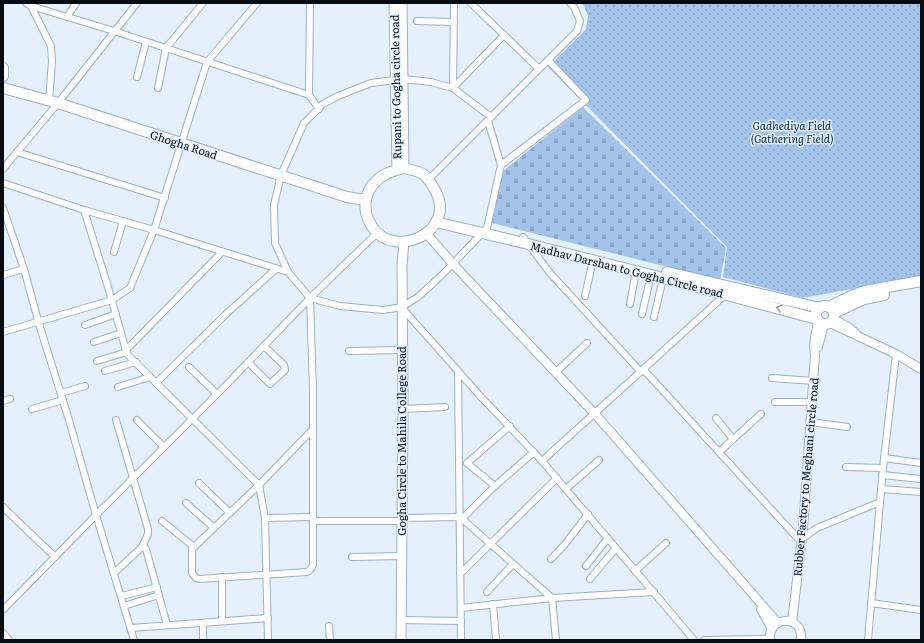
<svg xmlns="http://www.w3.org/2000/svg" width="924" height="643" viewBox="0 0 924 643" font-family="Literata,serif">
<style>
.cemetery{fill:url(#cemetery-stones)}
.park{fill:url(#park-dots)}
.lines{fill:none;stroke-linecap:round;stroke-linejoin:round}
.minor-casing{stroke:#9eafc4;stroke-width:8}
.tertiary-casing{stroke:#9eafc4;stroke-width:10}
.secondary-casing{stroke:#9eafc4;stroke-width:11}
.primary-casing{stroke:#9eafc4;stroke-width:12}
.minor{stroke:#fff;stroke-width:6}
.tertiary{stroke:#fff;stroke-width:8}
.secondary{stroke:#fff;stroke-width:9}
.primary{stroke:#fff;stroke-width:10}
.oneway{stroke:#9c9ea1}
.labels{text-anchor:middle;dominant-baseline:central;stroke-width:3;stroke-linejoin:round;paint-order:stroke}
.street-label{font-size:11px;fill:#070c13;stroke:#e5f0fd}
.park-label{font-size:11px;font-style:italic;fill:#002c56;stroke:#e5f0fd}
</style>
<defs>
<pattern id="cemetery-stones" width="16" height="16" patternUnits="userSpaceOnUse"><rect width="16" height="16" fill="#a3c3e9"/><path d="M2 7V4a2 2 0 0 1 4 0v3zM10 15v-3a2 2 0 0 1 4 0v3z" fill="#8ba6c7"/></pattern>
<pattern id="park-dots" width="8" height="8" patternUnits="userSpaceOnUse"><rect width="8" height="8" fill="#a3c3e9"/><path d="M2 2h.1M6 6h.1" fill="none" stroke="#8ba6c7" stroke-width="1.8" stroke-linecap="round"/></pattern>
</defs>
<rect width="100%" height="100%" fill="#e5f0fd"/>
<polygon class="cemetery" points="583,107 726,248 720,280 492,223 503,171"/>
<polygon class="park" points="581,3 921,3 921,276 803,298 723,277 727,247 548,67 586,29 588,16 584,6"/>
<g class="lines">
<defs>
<g id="minor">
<polyline points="26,3 31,6 114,31 309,95 319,109"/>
<polyline points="471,3 539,69"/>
<polyline points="31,6 51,46 52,61 49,101"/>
<polyline points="67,17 76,3"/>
<polyline points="417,21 454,22"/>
<polyline points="137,77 146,42"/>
<polyline points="158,88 166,48 203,3"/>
<polyline points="453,88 454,3"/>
<polyline points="453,88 504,35"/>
<polyline points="309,95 310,3"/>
<polyline points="488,121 501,165 487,228 442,275 418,297 402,307 383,310 340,306 310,298 288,272 275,243 274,205 281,175 304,123 323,104 338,96 371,83 403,79 431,82 453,88 491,117"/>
<polyline points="17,152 165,198"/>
<polyline points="501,165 586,100 548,60"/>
<polyline points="3,169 58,103 137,3"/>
<polyline points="429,179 577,31 580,21 574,7 570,3"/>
<polyline points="3,183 84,210 108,287 127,354 259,485 192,549 192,573 196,578 199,579 307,572 311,569 313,565 313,391 310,298"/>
<polyline points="3,208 24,269 39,324 69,420 96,515 134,640"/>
<polyline points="84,210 154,230 207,62 257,3"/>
<polyline points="523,237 550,273 641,372"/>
<polyline points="114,252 123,221"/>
<polyline points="3,275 24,269"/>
<polyline points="585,296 593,260"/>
<polyline points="630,304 636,271"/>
<polyline points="402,308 482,398 542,461 694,640"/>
<polyline points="642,314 651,275"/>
<polyline points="654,317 663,278"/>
<polyline points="85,325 116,314"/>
<polyline points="3,332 112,300 130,288 154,230 288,272"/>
<polyline points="94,342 121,333"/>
<polyline points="126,350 222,252"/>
<polyline points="349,351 402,350"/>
<polyline points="97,361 127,352"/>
<polyline points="248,362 270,384 285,370 284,365 264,346"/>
<polyline points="189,367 217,394"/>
<polyline points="644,370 802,543"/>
<polyline points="105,371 136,362"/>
<polyline points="458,371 461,640"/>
<polyline points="556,372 587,343"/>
<polyline points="772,378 814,381"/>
<polyline points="156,383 224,316 276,269"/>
<polyline points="118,387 150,377"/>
<polyline points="61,393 85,386"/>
<polyline points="3,401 10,399"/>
<polyline points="775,402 812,402"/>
<polyline points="32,409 63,400"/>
<polyline points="403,409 445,407"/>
<polyline points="716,418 733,439"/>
<polyline points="116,420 148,529 148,534 142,547"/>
<polyline points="137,420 164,447"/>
<polyline points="811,422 847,427"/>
<polyline points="313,429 259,485 265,518 313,517"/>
<polyline points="719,452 761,414"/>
<polyline points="884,458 921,463"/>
<polyline points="542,461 726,294"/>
<polyline points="846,467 883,468"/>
<polyline points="882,475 921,479"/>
<polyline points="199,483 230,513"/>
<polyline points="495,486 467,463 510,426"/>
<polyline points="566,489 599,460"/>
<polyline points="881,489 921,492"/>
<polyline points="186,503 214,528"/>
<polyline points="3,507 55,557"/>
<polyline points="265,518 268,640"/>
<polyline points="401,518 460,517 552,598 556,640"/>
<polyline points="462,519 495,486 534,452"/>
<polyline points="162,521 194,547"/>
<polyline points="313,521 401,521"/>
<polyline points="802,539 817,528 880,502"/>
<polyline points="352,557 401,556"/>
<polyline points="551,559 566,543 588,514"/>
<polyline points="586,566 608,538"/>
<polyline points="635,571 666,543"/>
<polyline points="114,573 141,548 144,547 146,549 167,625"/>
<polyline points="461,573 557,478"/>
<polyline points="222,577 222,621"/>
<polyline points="590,579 616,548"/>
<polyline points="487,592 513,564"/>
<polyline points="122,596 157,587"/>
<polyline points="871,603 921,610"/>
<polyline points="493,604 496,640"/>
<polyline points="124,606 159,595"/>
<polyline points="461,608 552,598 654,592"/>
<polyline points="3,610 96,515 229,382 310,298 377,233"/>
<polyline points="401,620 461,621"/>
<polyline points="203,623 203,640"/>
<polyline points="329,626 330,640"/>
<polyline points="131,628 268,618"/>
<polyline points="3,633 9,640"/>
<polyline points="704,640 770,639"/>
<polyline points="868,640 883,468 896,354"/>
</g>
<g id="tertiary">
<polyline points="426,233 453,264 595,414 778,623"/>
<polyline points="834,319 850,328 856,334"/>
<polyline points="830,323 896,354 921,369"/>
<polyline points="818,347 824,324"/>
<polyline points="761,609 772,629"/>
<polyline points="792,622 803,529 815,355 814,347 815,338 818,321"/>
<path d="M770 640C767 615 804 614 801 640"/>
</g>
<g id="secondary">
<polyline points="394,3 397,170"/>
<polyline points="402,3 404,168"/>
<polyline points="401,640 403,409 402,265 404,242"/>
</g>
<g id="primary">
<polyline points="3,68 3,76"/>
<polyline points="3,88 58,103 347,197 365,200"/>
<path d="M404 168C423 172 426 173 436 192 456 231 396 260 373 228 359 208 365 185 386 174 391 171 398 170 404 168Z"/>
<polyline points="436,222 528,244 663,278 817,319"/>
<polyline points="667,272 820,308"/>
<circle cx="825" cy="315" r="9"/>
<polyline points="829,307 851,296 865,291 921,281"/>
<polyline points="834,313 864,299 884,295"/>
</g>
</defs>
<use href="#minor" class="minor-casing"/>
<use href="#tertiary" class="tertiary-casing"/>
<use href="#secondary" class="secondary-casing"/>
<use href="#primary" class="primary-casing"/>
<use href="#minor" class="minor"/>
<use href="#tertiary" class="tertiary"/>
<use href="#secondary" class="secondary"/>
<use href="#primary" class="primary"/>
</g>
<defs><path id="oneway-chevron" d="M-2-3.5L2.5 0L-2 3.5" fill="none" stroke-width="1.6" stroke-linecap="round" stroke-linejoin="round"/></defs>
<use class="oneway" href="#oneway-chevron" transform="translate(779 308) rotate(-165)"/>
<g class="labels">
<g class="street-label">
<text transform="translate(395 87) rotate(-91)">Rupani to Gogha circle road</text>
<text transform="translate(184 144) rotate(18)">Ghogha Road</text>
<text transform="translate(627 269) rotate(14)">Madhav Darshan to Gogha Circle road</text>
<text transform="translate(401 441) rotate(-90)">Gogha Circle to Mahila College Road</text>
<text transform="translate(805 477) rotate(-85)">Rubber Factory to Meghani circle road</text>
</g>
<g class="park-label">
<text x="792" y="125">Gadhediya Field<tspan x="792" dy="13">(Gathering Field)</tspan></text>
</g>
</g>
<rect width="924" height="643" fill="none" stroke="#070c13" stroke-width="8"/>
</svg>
